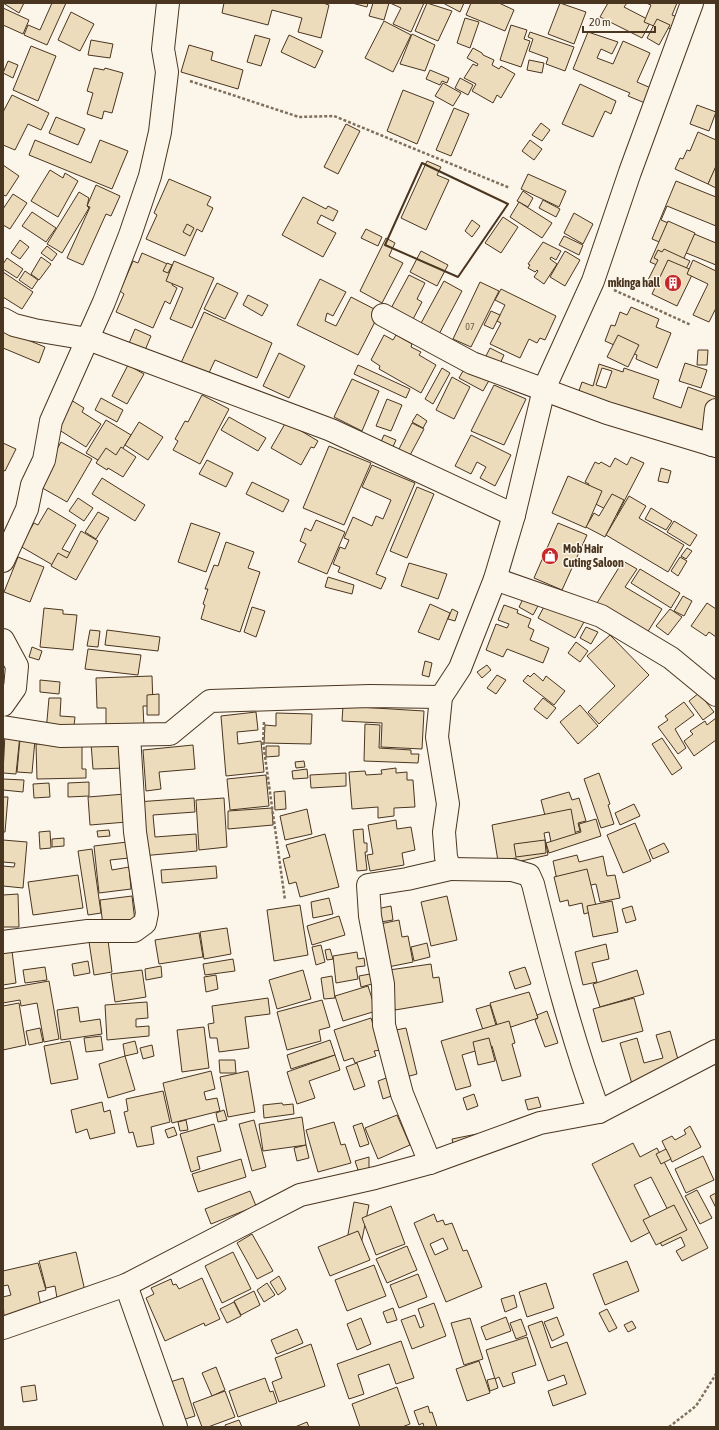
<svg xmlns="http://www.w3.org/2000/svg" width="719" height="1430" viewBox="0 0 719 1430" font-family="'Asap Condensed',sans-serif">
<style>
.building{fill:#ecdcbc;stroke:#4a3520;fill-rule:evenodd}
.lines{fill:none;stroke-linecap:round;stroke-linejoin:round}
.minor-casing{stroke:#4a3520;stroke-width:24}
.path{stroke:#7f6f5c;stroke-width:2.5;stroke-dasharray:3 2;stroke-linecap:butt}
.minor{stroke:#fbf6e9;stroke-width:22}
.wall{stroke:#4a3520;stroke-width:2}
.labels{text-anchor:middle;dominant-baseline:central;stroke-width:3;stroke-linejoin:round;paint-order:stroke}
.number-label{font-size:10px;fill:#725f47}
.poi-label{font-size:12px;font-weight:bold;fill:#4a3520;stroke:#fbf6e9;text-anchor:end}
</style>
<rect width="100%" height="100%" fill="#fbf6e9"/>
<g class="building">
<polygon points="3,3 24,3 19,13"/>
<polygon points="52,3 66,3 47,45 24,35 28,25 40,30"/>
<polygon points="224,3 323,3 329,5 321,38 298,32 302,18 272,10 268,25 222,13"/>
<polygon points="352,3 368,3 367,7"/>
<polygon points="373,3 389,3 384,20 369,16"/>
<polygon points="390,3 424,3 411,32 393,24 401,8"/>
<polygon points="427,3 452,11 438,41 415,31"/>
<polygon points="443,3 464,3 460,12"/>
<polygon points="471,3 499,3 514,10 505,31 466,15"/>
<polygon points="560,3 586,12 574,44 548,34"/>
<polygon points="608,3 627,3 624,7 651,21 642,38 600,17"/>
<polygon points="646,3 677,3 672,15 680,18 675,31 662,25 661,29 644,22 651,5"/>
<polygon points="3,8 29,20 23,34 3,25"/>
<polygon points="71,12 94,24 80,51 58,40"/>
<polygon points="465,18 479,22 470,48 457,43"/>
<polygon points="657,19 670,25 659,45 647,38"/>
<polygon points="384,21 411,35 393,72 365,58"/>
<polygon points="511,25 527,30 524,39 530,41 521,67 500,60"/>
<polygon points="530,32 574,47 565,71 546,64 548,58 529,51 533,39 528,37"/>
<polygon points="588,32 618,42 612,54 601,49 597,58 613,64 623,41 650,53 637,82 651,88 645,103 628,96 630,93 573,69"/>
<polygon points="412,34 435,45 425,71 400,64"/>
<polygon points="255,35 270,39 261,66 247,62"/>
<polygon points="289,35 323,51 315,68 281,52"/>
<polygon points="91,40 113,44 110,58 88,55"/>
<polygon points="189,45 213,52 211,60 243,70 238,89 181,72"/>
<polygon points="31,46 56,56 38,101 13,90"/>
<polygon points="473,48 482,53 483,55 494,60 492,65 499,69 501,66 515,74 501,98 497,95 493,103 472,91 476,84 464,78 473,64 477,66 478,64 467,58"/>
<polygon points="529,60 544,63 542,73 527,70"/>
<polygon points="8,61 18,65 13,78 3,73"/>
<polygon points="94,68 104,70 105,68 123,73 112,113 104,111 102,119 87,114 93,93 87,91"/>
<polygon points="430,70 449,78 447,83 442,81 440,85 426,79"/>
<polygon points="460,78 473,85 468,95 455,88"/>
<polygon points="443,83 461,93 453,106 435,96"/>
<polygon points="580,84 616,101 611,114 605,111 593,137 562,124"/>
<polygon points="403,90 434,102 417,144 387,131"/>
<polygon points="12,95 49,113 41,130 28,124 15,150 3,145 3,112"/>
<polygon points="697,105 716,112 709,131 690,124"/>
<polygon points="454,108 469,114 451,156 436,150"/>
<polygon points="56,117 85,129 78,145 49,133"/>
<polygon points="541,123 550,130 542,141 532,135"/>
<polygon points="346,124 360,131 338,174 324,167"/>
<polygon points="698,132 716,140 716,167 708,184 675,169 680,158 683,159 687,150 690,151"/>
<polygon points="35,140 91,163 100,140 128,151 112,189 29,155"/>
<polygon points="530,140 542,149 534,160 522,151"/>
<polygon points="427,161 441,167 437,175 449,180 426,230 401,218"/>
<polygon points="3,165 19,176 6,196 3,195"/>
<polygon points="716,166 716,188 708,184"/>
<polygon points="50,170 63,178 65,173 78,181 58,217 31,201"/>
<polygon points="528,174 566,191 559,207 521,189"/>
<polygon points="169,179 211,197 207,205 213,208 202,232 197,229 185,256 146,239 157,215 154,213"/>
<polygon points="676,181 716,197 716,226 667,206 661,220 716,243 716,265 652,239"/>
<polygon points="96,185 120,196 111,216 106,214 83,265 67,258 90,207 87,206"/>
<polygon points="523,191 533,198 528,207 517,201"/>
<polygon points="79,192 89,198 87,206 89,208 62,253 47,244"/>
<polygon points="13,194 27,203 10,229 3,225 3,209"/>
<polygon points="303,197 326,209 328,206 338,211 333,221 321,215 317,223 336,233 323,257 282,235"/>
<polygon points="543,200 560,209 556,217 539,208"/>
<polygon points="519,202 552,223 542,238 510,217"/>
<polygon points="32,212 56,228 46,242 22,226"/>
<polygon points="574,213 593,224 583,244 564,233"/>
<polygon points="503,217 518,227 501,253 485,243"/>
<polygon points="472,220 480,226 472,237 465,231"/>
<polygon points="668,221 695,233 677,274 650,262"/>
<polygon points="187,224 194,228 190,236 183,232"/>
<polygon points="366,229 382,237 378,246 361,238"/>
<polygon points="564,236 583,245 579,255 559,245"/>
<polygon points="386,238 395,243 389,256 403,263 382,303 360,291"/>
<polygon points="20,240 29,247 20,259 11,253"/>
<polygon points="543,242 561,251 556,260 551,257 550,259 557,264 544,284 534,277 538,271 537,270 535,272 528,268 530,265 528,264"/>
<polygon points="47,246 57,254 52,261 41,253"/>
<polygon points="664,249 690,261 673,295 647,282 658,260 654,258 658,250 662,252"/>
<polygon points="421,251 448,265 437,286 410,272"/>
<polygon points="565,251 580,260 565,286 550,277"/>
<polygon points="142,253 179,269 172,285 177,288 170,304 165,301 153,328 116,312 124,294 120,291 133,261 138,263"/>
<polygon points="41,257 51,264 39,280 31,274"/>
<polygon points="7,258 23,269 17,278 3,269 3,264"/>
<polygon points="668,260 694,271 677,306 652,294"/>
<polygon points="693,260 716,271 716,308 709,322 693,315 708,284 687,274"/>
<polygon points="174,261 214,278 192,328 170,319 183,288 166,281"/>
<polygon points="167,263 172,265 168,273 163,271"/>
<polygon points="25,271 38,280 32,289 19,280"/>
<polygon points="3,272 33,292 22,309 3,297"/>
<polygon points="409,275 425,283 417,299 422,302 411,323 389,312"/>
<polygon points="320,279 346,292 333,316 327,313 325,321 336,326 351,297 380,312 358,355 297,325"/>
<polygon points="444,281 462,291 438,336 420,325"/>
<polygon points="480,282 499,291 471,347 453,339"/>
<polygon points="217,283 238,293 225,319 204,309"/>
<polygon points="501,289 556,316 545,340 540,338 537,343 529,339 520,358 490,344 501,323 497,321 505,305 495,300"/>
<polygon points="248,295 268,305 262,316 243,305"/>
<polygon points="631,307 659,319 656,327 671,333 657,368 636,359 637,355 605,341 611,325 615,326 620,312 627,315"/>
<polygon points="491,311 500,315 493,329 484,325"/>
<polygon points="204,312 272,343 257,378 215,360 208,375 181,363"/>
<polygon points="135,329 151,336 143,355 127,348"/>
<polygon points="3,330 45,347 39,363 3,348"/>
<polygon points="384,335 393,340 396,335 412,344 411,347 421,352 419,355 436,365 421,393 379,369 380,366 371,360"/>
<polygon points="618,335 639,345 628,367 607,357"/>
<polygon points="490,348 504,355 499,366 485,358"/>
<polygon points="698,350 708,350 707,365 697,365"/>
<polygon points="279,353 305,366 289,398 263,386"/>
<polygon points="685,363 707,370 701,388 679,381"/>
<polygon points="467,364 491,377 483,391 459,378"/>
<path d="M599 364 623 372 624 368 659 380 653 398 681 408 688 387 716 397 697 446 573 408 582 382 593 386ZM602 368 612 371 606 388 596 385Z"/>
<polygon points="128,365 144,374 127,404 112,396"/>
<polygon points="358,365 410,389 406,398 354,374"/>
<polygon points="442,368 450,373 433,404 425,399"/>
<polygon points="452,377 470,387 454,419 436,410"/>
<polygon points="352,379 379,391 362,431 334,417"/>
<polygon points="494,385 526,399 504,445 471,431"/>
<polygon points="202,395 229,409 200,464 173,450 178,441 175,439 185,421 188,422"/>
<polygon points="101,398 123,410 117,422 95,410"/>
<polygon points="387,399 402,405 391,431 376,426"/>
<polygon points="71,400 84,408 82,412 101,424 86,447 53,426"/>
<polygon points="417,414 427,421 423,428 412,422"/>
<polygon points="229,417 266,438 258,451 221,430"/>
<polygon points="106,420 131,435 111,468 86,453"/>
<polygon points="139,422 163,437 148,460 125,445"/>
<polygon points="286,422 318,441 314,448 311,447 301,465 271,448"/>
<polygon points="412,423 424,429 408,459 397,453"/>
<polygon points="384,435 396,440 392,449 380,444"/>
<polygon points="471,435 511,455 495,486 480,478 486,467 477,462 471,474 455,466"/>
<polygon points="61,442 92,459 67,502 37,485"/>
<polygon points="3,443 16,449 5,471 3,470"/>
<polygon points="329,446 371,463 344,525 303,508"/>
<polygon points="121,447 136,457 123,477 108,468 107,470 96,463 106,448 116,455"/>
<polygon points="631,457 644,463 617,515 582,497 589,484 585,482 595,462 599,464 601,462 610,467 615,458 627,465"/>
<polygon points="207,460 233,473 226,487 199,474"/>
<polygon points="372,465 415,483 376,574 386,578 381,589 338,572 340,567 333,564 340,547 345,549 349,540 344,538 353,517 372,526 376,516 383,519 391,500 362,487"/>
<polygon points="661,468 671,471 668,483 658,481"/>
<polygon points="568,476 602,491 586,528 552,513"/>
<polygon points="102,478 145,505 135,521 92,494"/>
<polygon points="252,482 289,500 283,512 246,494"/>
<polygon points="417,487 434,494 407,558 390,551"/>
<polygon points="612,494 624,500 605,537 586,527 594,513 599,516"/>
<polygon points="629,496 646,506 639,518 684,545 668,572 606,535"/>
<polygon points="78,498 93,508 84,521 69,511"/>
<polygon points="48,508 76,525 62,549 73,554 63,571 20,546 34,523 38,525"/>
<polygon points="651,508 672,521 666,530 645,519"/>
<polygon points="98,512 109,518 96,539 85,532"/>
<polygon points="316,520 345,532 327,574 298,562 306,544 300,541 305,528 311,531"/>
<polygon points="674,521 697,535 690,546 667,532"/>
<polygon points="191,523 220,533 206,572 178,562"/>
<polygon points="558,523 587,535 562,590 534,578"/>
<polygon points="81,531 98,541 76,580 51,566 58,553 67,558"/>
<polygon points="226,542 254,552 248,568 260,572 240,632 201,619 205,605 203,604 208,589 205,589 214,565 218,566"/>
<polygon points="687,548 692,551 686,559 681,556"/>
<polygon points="18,557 44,567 30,602 4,592"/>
<polygon points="680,557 687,561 678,576 671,571"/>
<polygon points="623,561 637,569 625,587 662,609 647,633 597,603"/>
<polygon points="409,563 447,574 438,599 401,586"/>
<polygon points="640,569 680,593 671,608 631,583"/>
<polygon points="328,577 354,585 352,594 325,587"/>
<polygon points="683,596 692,601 684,616 674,611"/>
<polygon points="524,597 538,606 533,615 519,607"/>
<polygon points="546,603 584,622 575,638 538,618"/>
<polygon points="707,603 716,609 716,637 709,632 706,636 691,626"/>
<polygon points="430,604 450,613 439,640 418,632"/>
<polygon points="504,605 518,610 517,613 531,619 528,627 534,630 530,640 549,648 543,663 507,649 503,657 486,650 496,624 507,628 509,624 498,620"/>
<polygon points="252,607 265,611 256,637 244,632"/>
<polygon points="44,608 63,610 63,614 77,615 73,650 40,647"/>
<polygon points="452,609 458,612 455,621 448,619"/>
<polygon points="670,609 682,617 668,635 656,626"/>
<polygon points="586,627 598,632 591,644 580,638"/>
<polygon points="90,630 100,631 98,647 87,646"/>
<polygon points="107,630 160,637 158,651 105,645"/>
<polygon points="610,635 649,675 599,724 588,712 615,686 587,656"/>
<polygon points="576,642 588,651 580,662 568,653"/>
<polygon points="32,647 42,651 39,660 29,657"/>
<polygon points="88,649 141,655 138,675 85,669"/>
<polygon points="425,661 432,663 429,677 422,675"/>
<polygon points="487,665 491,670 482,678 477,672"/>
<polygon points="534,673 543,681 546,676 565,691 554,705 523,681 528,675 530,677"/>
<polygon points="497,675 506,680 496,694 487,688"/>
<polygon points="152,676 153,706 143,706 144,728 106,729 106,708 97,708 96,678"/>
<polygon points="40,680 60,682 59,694 40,692"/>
<polygon points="699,693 714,712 703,720 689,701"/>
<polygon points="159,694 159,715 147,715 147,695"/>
<polygon points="49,698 61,698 60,716 75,717 73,734 46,732"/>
<polygon points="543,698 556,708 547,719 534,709"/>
<polygon points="684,702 694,715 675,729 686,748 678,754 658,727 668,720 665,716"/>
<polygon points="580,705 598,726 578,744 560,722"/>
<polygon points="343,706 424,711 422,749 381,747 382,723 342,721"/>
<polygon points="256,712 258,730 237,732 238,744 261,741 264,772 226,776 221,716"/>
<polygon points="276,713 312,714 311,744 264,743 265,725 276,726"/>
<polygon points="716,718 716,740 694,756 684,741 693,734 690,731 705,721 707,725"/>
<polygon points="365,724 380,725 379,748 411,750 411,754 419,754 418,763 364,761"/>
<polygon points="5,734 20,735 16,774 3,773"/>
<polygon points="662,738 682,768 672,775 652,744"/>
<polygon points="20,739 35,740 32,773 17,772"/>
<polygon points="125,741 126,768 93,769 91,743"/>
<polygon points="82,742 82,769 86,769 86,778 37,779 36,744"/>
<polygon points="193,745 195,769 159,772 161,789 146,791 143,750"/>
<polygon points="266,746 279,746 279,756 266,757"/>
<polygon points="304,761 305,767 296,768 295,762"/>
<polygon points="396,768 396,773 407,772 407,780 413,780 415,807 394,808 394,816 378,818 378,807 352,809 349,772 365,771 366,775 382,774 381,770"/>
<polygon points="307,769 308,778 293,779 292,771"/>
<polygon points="346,773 346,786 311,788 310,775"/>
<polygon points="599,773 610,804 608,805 614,824 601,828 584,779"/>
<polygon points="266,775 269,806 230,810 227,779"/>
<polygon points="3,779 24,780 23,792 3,790"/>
<polygon points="89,782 89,796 68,797 68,783"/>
<polygon points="49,783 50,797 34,798 33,784"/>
<polygon points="285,791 286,809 275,810 274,792"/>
<polygon points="569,792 572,800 579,798 586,821 578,823 580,831 551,839 541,800"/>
<polygon points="125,794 127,822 90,825 88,797"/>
<polygon points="3,797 8,797 5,832 3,832"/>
<polygon points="194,798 195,812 153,815 155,837 196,834 197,851 141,856 136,802"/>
<polygon points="224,798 227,847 199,850 196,800"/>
<polygon points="634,804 640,816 620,825 615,813"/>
<polygon points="272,808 273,825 228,829 228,811"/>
<polygon points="307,809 312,834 285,840 280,816"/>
<polygon points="571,809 577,842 552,847 549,832 544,833 548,855 517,862 516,858 498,861 492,825"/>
<polygon points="596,819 601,836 549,853 546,843 581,832 579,824"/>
<polygon points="396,820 397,829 411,827 415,850 402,853 404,865 370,871 367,855 373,854 368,825"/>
<polygon points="635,823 651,861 623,873 607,835"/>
<polygon points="363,829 364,843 367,843 367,852 365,852 367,870 357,871 353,830"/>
<polygon points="109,830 110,836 98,837 97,831"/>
<polygon points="50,831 51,848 40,849 39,832"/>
<polygon points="325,834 339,887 300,897 296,882 289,884 283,859 290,857 286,845"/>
<polygon points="64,838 64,846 52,847 52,839"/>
<polygon points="3,840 27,842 23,888 3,886 3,866 14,867 15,863 3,862"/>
<polygon points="545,840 546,853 516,857 514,844"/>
<polygon points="127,842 129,858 110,860 112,870 129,867 131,889 99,893 94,846"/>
<polygon points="664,843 669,852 653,859 649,850"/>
<polygon points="92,849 101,913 88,915 78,851"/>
<polygon points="577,855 579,862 603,856 607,876 615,875 620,898 600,902 596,884 581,887 583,894 561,899 553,861"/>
<polygon points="216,866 217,878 162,883 161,870"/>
<polygon points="587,869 597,910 584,914 582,903 569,906 568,900 560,902 554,877"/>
<polygon points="78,875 83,908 33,915 28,882"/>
<polygon points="18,894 19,927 3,927 3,895"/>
<polygon points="132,896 135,922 103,926 100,900"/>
<polygon points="447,896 457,940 431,946 421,902"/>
<polygon points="329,898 333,914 313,918 311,902"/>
<polygon points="612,901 618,932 593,937 587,906"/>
<polygon points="300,905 308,955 274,961 267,910"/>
<polygon points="391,906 393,920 375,923 372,910"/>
<polygon points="632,906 636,920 626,923 622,909"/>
<polygon points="339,916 345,935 312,945 307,926"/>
<polygon points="399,920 402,937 408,936 413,962 388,967 380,924"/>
<polygon points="227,928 231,954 204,959 200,932"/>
<polygon points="107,932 112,972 94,975 88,935"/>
<polygon points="199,933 203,957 159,964 155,940"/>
<polygon points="11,943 16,983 3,985 3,944"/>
<polygon points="427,943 430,957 414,961 411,947"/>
<polygon points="606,944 609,959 592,963 597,982 583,985 575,952"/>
<polygon points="321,945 325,962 316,965 312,947"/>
<polygon points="330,949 333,959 327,960 325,950"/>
<polygon points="357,952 358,959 364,958 365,966 356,967 358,979 336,983 333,956"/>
<polygon points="233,959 235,971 205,975 203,964"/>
<polygon points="88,961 90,973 74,976 72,964"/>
<polygon points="431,964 433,978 439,977 443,1002 395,1010 389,970"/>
<polygon points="161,966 162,977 146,980 145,969"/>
<polygon points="45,967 47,980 25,983 23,970"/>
<polygon points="525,967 531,984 515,989 509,972"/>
<polygon points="142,970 146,997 115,1002 111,974"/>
<polygon points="303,970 311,999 277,1009 269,980"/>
<polygon points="637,970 644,994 600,1007 593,984"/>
<polygon points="370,974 372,984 361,987 359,976"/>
<polygon points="216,975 218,989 206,992 204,977"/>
<polygon points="332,976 335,998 324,999 321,978"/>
<polygon points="49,981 59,1039 44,1042 37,1003 21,1006 20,1000 3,1003 3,989"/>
<polygon points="368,986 376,1011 343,1021 335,996"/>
<polygon points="529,992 538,1018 499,1031 490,1003"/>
<polygon points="268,998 270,1014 245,1017 249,1048 219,1052 217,1038 210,1038 208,1024 214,1023 212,1006"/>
<polygon points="634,998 643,1031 602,1042 593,1009"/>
<polygon points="322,1000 330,1027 319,1030 321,1041 287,1050 277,1012"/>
<polygon points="147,1002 148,1018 136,1019 136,1027 149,1026 149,1036 107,1040 105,1005"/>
<polygon points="19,1003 26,1045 3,1050 3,1006"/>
<polygon points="490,1005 498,1032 485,1036 476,1009"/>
<polygon points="78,1007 80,1022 100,1019 102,1034 61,1040 57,1010"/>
<polygon points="547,1011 558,1043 545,1047 535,1020 538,1018 537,1015"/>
<polygon points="371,1018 381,1050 374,1051 376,1056 355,1063 353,1058 344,1061 334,1030"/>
<polygon points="509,1021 515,1043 512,1044 521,1076 502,1081 492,1046 462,1055 471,1086 456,1090 441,1041"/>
<polygon points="204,1027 209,1068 182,1072 177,1030"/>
<polygon points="40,1028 43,1042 29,1045 26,1031"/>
<polygon points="406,1028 417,1074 402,1078 391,1031"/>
<polygon points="670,1031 681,1070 632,1084 620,1043 637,1038 644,1063 663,1058 656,1035"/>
<polygon points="101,1036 103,1050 86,1052 84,1038"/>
<polygon points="489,1038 495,1061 478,1065 473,1042"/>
<polygon points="330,1040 335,1055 291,1069 287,1055"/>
<polygon points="70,1041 78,1079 51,1084 44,1046"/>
<polygon points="135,1041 138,1053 125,1056 123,1044"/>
<polygon points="152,1045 154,1056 143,1059 140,1048"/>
<polygon points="335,1055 340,1070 309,1081 315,1098 297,1104 287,1072"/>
<polygon points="125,1056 135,1090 108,1098 99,1064"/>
<polygon points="219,1060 235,1060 236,1073 220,1073"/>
<polygon points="357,1063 365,1086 354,1090 346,1067"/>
<polygon points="211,1071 215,1089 204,1092 206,1100 217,1098 220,1111 172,1123 163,1083"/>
<polygon points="248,1071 255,1112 228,1117 220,1077"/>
<polygon points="389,1077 394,1095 383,1099 378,1081"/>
<polygon points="163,1091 170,1122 151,1127 154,1144 137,1147 133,1132 129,1133 124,1112 128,1111 126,1099"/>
<polygon points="474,1094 478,1106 467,1110 463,1098"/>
<polygon points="538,1097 541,1107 528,1110 525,1100"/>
<polygon points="102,1102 104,1112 110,1110 115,1133 90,1139 87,1129 76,1133 71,1110"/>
<polygon points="282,1103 283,1105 293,1104 294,1114 264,1118 263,1105"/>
<polygon points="224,1110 227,1120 218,1122 216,1113"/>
<polygon points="397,1115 410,1145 378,1159 365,1128"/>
<polygon points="302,1117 306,1145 263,1151 259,1124"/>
<polygon points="186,1120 188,1130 180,1131 178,1122"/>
<polygon points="254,1120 266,1167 252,1171 239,1124"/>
<polygon points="334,1122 341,1145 345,1144 351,1163 318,1172 306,1130"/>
<polygon points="362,1123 369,1144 360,1147 353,1126"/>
<polygon points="214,1124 221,1151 197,1157 200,1169 191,1172 180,1134"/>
<polygon points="690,1126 701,1147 672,1162 662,1141 672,1136 675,1140 686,1134 684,1130"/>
<polygon points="174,1127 177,1135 168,1138 165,1130"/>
<polygon points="477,1134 478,1143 454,1148 452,1139"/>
<polygon points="633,1143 640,1157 657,1148 708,1248 682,1261 676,1251 685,1246 681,1237 662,1246 655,1232 674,1222 651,1177 634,1185 656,1229 631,1242 592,1164"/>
<polygon points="306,1145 309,1158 297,1161 294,1148"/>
<polygon points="666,1149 671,1159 661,1164 656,1154"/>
<polygon points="703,1156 714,1180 686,1193 675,1169"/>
<polygon points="369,1157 369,1171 358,1170 355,1161"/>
<polygon points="241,1159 246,1177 198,1192 192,1174"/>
<polygon points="697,1190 712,1218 700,1224 685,1196"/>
<polygon points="250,1191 256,1206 211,1224 205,1209"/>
<polygon points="716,1193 716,1208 710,1196"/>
<polygon points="354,1202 369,1205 358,1259 344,1256"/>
<polygon points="674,1205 687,1230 656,1245 643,1220"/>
<polygon points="391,1206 405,1244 376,1255 362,1218"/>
<path d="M434 1214 437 1222 443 1220 445 1225 452 1223 463 1251 467 1250 482 1287 446 1302 414 1223ZM443 1238 448 1249 435 1255 430 1244Z"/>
<polygon points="358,1231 370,1260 330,1276 318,1247"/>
<polygon points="252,1234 273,1271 257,1279 237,1243"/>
<polygon points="407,1246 417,1270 387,1283 376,1259"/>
<polygon points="76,1252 85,1291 57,1298 55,1286 46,1288 39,1261"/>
<polygon points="233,1252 251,1289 222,1303 205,1266"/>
<polygon points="627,1261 639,1291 605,1305 593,1274"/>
<polygon points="38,1263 46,1290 38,1292 41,1306 4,1319 3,1297 11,1295 8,1285 3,1286 3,1271"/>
<polygon points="374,1265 386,1296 347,1311 335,1280"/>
<polygon points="418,1274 427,1297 399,1308 390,1285"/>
<polygon points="279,1276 286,1289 278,1295 270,1282"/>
<polygon points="202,1278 220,1319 205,1326 204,1323 165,1341 146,1298 154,1294 151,1288 171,1279 173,1285 176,1284 179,1289"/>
<polygon points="267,1283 275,1295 264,1302 257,1290"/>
<polygon points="546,1283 554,1308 527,1317 519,1292"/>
<polygon points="254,1291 260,1305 241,1315 234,1301"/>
<polygon points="514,1295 517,1307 505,1312 501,1299"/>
<polygon points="234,1302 241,1316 227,1323 220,1309"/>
<polygon points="434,1303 446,1336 412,1349 401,1320 415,1315 420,1328 424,1326 418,1309"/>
<polygon points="393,1308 397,1320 387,1323 383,1312"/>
<polygon points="607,1309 617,1328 609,1332 599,1313"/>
<polygon points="506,1317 511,1331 486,1340 481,1327"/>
<polygon points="557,1317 564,1335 552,1341 544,1322"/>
<polygon points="361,1318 371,1344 357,1350 347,1324"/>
<polygon points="470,1318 483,1359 464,1365 451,1323"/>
<polygon points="521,1319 527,1335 516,1339 510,1323"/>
<polygon points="542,1321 551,1348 567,1342 586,1394 553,1406 548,1391 567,1384 564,1375 548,1381 528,1326"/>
<polygon points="632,1321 636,1328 628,1332 624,1325"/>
<polygon points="297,1329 303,1343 277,1354 271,1340"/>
<polygon points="527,1337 536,1365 512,1373 515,1383 503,1387 499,1377 495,1379 486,1350"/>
<polygon points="401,1341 414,1378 396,1384 389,1364 358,1375 364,1394 349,1399 337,1364"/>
<polygon points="311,1344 325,1386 279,1402 272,1382 282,1378 275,1358"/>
<polygon points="479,1361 490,1393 467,1401 456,1369"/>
<polygon points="216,1367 225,1390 212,1396 202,1373"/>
<polygon points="183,1378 195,1416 182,1420 170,1382"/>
<polygon points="265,1378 270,1392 273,1391 277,1403 238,1417 229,1391"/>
<polygon points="495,1378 498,1388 490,1391 487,1380"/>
<polygon points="35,1385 37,1400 23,1402 21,1387"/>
<polygon points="397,1387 410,1424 402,1427 360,1427 352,1404"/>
<polygon points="225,1391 235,1417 208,1427 202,1427 193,1403"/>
<polygon points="428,1406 430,1413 432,1412 437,1427 424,1427 423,1423 419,1425 414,1411"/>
<polygon points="239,1420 242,1427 226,1427 225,1425"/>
<polygon points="307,1422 309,1427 295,1427"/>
</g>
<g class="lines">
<defs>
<g id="minor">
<polyline points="383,315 472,363 607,413 716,446"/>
<polyline points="3,319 14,325 34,330 88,339 331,430 514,515"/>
<polyline points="712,445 716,410"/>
<polyline points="3,561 27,509 32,485 44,460 51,421 104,302 130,235 150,176 160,132 167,72 163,49 168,3"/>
<polyline points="495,579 601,616 671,658 716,695"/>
<polyline points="3,640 17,666 15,688 3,705"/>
<polyline points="3,727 60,736 170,734 210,701 370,696 441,697"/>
<path d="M450 869 512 870 529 875 533 884C552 961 572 1038 599 1112"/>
<polyline points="3,942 88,931 134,931 145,923 147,913 135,832 129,735"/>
<polyline points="430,1163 402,1094 384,1025 383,984 370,916 368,885 407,879 450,869 446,857 444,832 448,804 437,737 441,697 460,668 495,579 514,515 544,389 593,281 630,172 692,3"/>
<polyline points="126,1285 176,1427"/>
<polyline points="3,1328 126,1285 300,1195 375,1178 430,1163 540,1123 599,1112 716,1051"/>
</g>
</defs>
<use href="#minor" class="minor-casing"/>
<g class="path">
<polyline points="190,81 299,117 334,116 510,188"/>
<polyline points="614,290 691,325"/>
<polyline points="264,722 263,742 285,900"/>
<polyline points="669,1427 696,1406 716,1374"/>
</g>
<use href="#minor" class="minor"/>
<polygon class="wall" points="422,163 508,204 458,277 385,245"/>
</g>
<defs>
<symbol id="building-disc" viewBox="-11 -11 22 22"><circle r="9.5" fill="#c62828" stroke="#fbf6e9"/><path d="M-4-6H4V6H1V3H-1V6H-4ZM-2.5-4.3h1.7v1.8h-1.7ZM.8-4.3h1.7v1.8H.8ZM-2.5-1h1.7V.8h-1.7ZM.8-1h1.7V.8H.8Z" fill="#fff"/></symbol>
<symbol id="shop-disc" viewBox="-11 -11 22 22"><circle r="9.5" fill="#c62828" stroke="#fbf6e9"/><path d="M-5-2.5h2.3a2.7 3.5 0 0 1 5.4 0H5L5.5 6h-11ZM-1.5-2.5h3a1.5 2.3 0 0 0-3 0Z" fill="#fff"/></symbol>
</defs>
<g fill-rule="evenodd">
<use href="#building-disc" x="663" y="273" width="20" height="20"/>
<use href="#shop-disc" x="540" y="546" width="20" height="20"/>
</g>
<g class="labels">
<g class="number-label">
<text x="470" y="326">07</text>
</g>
<g class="poi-label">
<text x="660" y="283">mkinga hall</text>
<text x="563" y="549" text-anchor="start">Mob Hair<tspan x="563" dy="14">Cuting Saloon</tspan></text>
</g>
</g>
<rect width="719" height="1430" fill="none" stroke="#4a3520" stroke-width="8"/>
<path d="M583 26v6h72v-6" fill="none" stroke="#4a3520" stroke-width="2"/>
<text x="589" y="26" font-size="12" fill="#4a3520" stroke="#fbf6e9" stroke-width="3" paint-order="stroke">20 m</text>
</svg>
